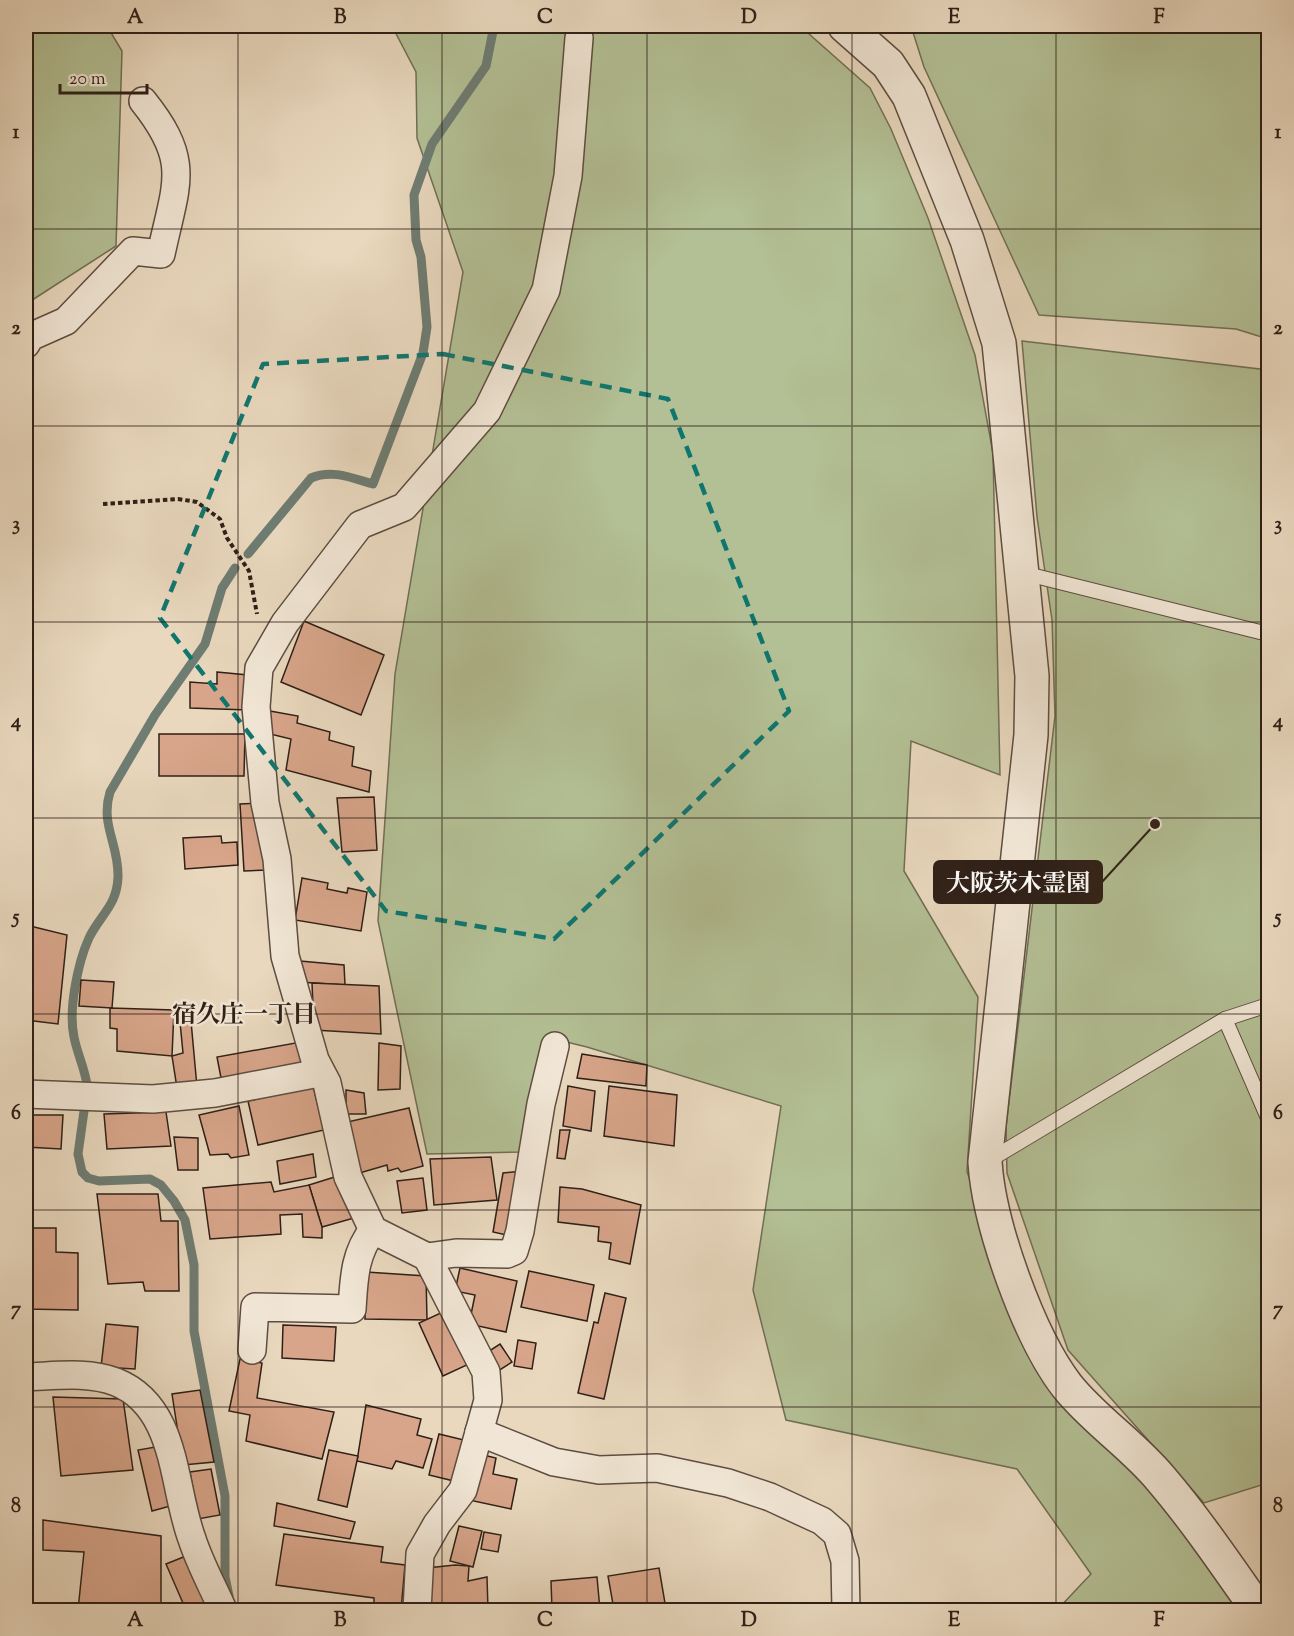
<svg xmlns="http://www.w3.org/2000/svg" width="1294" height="1636" viewBox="0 0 1294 1636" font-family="'Sorts Mill Goudy','Noto Serif JP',serif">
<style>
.green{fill:#b3bf94;stroke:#706f56;stroke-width:1.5}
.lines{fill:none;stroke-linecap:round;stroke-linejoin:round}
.stream{stroke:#6e7c72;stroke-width:9}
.building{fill:#d8a58a;stroke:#2e1f17;stroke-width:1.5}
.service-casing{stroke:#5d4d41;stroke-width:16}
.minor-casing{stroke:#5d4d41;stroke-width:30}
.tertiary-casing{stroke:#5d4d41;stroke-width:36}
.path{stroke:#2e1f17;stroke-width:4;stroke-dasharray:4.5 3;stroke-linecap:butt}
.service{stroke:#f1e6d5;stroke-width:14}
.minor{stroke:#f1e6d5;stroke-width:27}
.tertiary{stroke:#f1e6d5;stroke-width:33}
.marked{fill:none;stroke:#0f766e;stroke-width:4.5;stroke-dasharray:12 8;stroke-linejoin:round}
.grid{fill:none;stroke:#2e1f17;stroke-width:1.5;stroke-opacity:0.55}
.labels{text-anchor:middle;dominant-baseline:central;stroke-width:5;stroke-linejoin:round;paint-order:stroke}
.neighbourhood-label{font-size:24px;font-weight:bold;fill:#2e1f17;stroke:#f1e6d5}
.leader{fill:none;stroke:#2e1f17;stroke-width:2}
.callout-dot{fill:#2e1f17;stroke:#f1e6d5;stroke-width:2}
.callout{fill:#2e1f17;stroke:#2e1f17;stroke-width:2}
.callout-label{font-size:24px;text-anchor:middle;font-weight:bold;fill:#fff}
.neatline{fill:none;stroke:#2e1f17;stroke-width:2}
.grid-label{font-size:20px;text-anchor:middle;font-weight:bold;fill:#2e1f17}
</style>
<rect width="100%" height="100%" fill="#e9d8be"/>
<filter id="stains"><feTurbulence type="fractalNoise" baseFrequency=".00333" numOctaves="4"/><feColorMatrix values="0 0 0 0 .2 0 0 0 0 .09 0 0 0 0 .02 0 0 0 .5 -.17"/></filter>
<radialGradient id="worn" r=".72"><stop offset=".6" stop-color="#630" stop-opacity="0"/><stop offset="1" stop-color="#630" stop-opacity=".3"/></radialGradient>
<g class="green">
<polygon points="26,26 107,26 122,51 116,246 26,304"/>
<polygon points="392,26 800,26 870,88 891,129 928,218 975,355 993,453 1000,775 911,741 904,871 978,997 967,1172 1042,1375 1193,1535 1237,1610 1057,1610 1091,1574 1017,1469 786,1420 753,1290 781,1106 587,1047 550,1038 523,1152 427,1154 378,921 395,674 463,272 417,138 416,72"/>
<polygon points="911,26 1268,26 1268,339 1236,329 1039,315 924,67"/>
<polygon points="1022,341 1268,370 1268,1483 1204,1503 1068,1350 1007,1173 1006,1127 1055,716 1052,620 1037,517"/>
</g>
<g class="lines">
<g class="stream">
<path d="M248 554 311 478C332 469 352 478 373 484L423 353 427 327 421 257 416 240 414 195 432 144 486 66 494 26"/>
<path d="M87 1085C85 1069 77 1053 74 1037 68 1010 78 962 89 938 100 915 117 906 118 877 119 844 100 825 110 792L155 715 205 644 222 588 235 568"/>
<polyline points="85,1104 78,1154 82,1172 88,1178 99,1181 150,1179 161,1185 174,1201 185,1220 194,1265 194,1331 225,1496 225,1577 229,1596"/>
</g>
</g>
<g class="building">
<polygon points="304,621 384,655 361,715 281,682"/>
<polygon points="217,672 248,675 248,710 190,708 190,682 217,684"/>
<polygon points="270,711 298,716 297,723 330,732 329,740 354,747 352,766 371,771 369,792 286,770 291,739 266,733"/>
<polygon points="159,734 245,734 244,776 159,776"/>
<polygon points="374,797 377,850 342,852 337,798"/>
<polygon points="262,803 269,870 244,871 240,804"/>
<polygon points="221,836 222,843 237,842 238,865 185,869 183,838"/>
<polygon points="302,878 328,883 327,889 347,893 348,888 367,892 361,931 295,920"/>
<polygon points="26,925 67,935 58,1024 26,1020"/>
<polygon points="300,961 344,965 345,985 299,982"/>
<polygon points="81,980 114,982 112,1008 79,1006"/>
<polygon points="312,983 379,986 381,1034 314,1030"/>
<polygon points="110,1008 174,1010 172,1056 117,1051 117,1029 110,1028"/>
<polygon points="191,1021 197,1087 177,1088 172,1056 183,1053 180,1022"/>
<polygon points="301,1042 306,1066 222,1083 217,1057"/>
<polygon points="379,1043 401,1046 400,1089 378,1090"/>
<polygon points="582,1054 647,1065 646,1086 577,1078"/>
<polygon points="313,1086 324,1130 258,1145 248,1101"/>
<polygon points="568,1086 595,1091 591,1131 563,1126"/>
<polygon points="609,1086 677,1095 674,1146 604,1136"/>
<polygon points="346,1090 364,1093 366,1114 346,1114"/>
<polygon points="239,1106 249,1155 231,1158 228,1154 210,1155 199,1115"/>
<polygon points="409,1108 423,1166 401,1172 398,1168 388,1171 387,1165 356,1174 343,1123"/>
<polygon points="166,1112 171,1146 107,1149 104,1114"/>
<polygon points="26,1115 63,1115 61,1149 26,1147"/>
<polygon points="560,1130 570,1130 565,1159 557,1158"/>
<polygon points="174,1137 198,1138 198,1170 178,1170"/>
<polygon points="313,1154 316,1177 280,1184 277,1161"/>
<polygon points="491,1157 497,1200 434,1205 430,1159"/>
<polygon points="522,1171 511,1236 493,1232 503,1173"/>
<polygon points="341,1175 354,1218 322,1227 309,1185"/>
<polygon points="423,1178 427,1210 402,1213 397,1181"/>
<polygon points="271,1182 274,1192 309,1185 322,1227 322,1238 303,1237 302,1214 280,1215 281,1234 210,1239 203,1188"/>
<polygon points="560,1187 582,1189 641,1205 630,1264 609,1259 611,1243 598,1241 599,1227 558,1222"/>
<polygon points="97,1194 158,1194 161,1221 178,1221 179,1291 145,1291 143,1282 108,1284"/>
<polygon points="27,1228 56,1228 56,1252 78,1253 78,1310 26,1309"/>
<polygon points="460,1268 517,1281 506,1332 469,1324 475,1295 455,1291"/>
<polygon points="529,1271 594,1285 587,1321 521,1307"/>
<polygon points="366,1272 426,1276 427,1320 365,1319"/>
<polygon points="605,1293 626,1298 604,1399 578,1393 594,1322 598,1323"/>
<polygon points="445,1311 469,1364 443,1376 419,1323"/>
<polygon points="106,1324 138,1327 135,1369 101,1367"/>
<polygon points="283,1325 336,1327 334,1361 282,1358"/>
<polygon points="518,1340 536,1343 532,1369 514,1366"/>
<polygon points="500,1344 512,1362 495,1373 483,1355"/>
<polygon points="240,1359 262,1363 257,1398 334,1412 322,1459 246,1441 250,1415 229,1411"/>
<polygon points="200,1390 214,1462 183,1465 172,1394"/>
<polygon points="53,1397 123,1399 133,1470 61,1476"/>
<polygon points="366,1405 421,1419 417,1435 432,1439 423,1468 396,1461 392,1469 357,1461"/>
<polygon points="439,1434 468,1441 458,1482 429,1475"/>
<polygon points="161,1446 174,1505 152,1511 138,1450"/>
<polygon points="329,1450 358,1456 347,1507 318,1500"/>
<polygon points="479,1454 496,1458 493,1474 517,1479 511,1509 469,1500"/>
<polygon points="211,1469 220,1515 198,1519 190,1472"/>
<polygon points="277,1503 355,1522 350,1539 274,1526"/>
<polygon points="43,1520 161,1536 161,1610 78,1610 84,1552 43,1550"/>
<polygon points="459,1526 482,1531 473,1567 450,1561"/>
<polygon points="484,1532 501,1535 498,1552 481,1549"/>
<polygon points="284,1534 383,1547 381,1562 405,1565 401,1610 374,1610 374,1598 276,1585"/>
<polygon points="191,1554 211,1602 186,1610 166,1564"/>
<polygon points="455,1565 469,1566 468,1581 487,1577 488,1610 430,1610 427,1568"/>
<polygon points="659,1568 665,1603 614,1610 608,1576"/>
<polygon points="597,1577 600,1610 552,1610 551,1581"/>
</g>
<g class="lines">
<defs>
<g id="service">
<polyline points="1023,573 1268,634"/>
<polyline points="1225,1019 1268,1118"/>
<polyline points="988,1161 1225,1019 1268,1005"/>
</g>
<g id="minor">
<path d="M26 344 30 337 66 321 133 251 161 254C176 183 192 162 143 101"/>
<polyline points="26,1094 153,1099 215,1093 319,1073"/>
<polyline points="427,1257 456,1253 507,1254 514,1251 520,1231 541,1104 555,1046"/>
<path d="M252 1350 255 1307 352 1309C354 1280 354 1254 373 1230"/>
<path d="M26 1377C55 1376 88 1371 116 1382 178 1407 172 1486 192 1539 200 1564 213 1587 223 1610"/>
<polyline points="479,1432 554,1462 599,1470 657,1468 728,1483 770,1497 822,1521 837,1534 845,1561 846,1610"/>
<polyline points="417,1610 420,1554 437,1524 463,1490 488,1400 486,1372 427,1257 373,1230 348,1177 327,1083 315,1060 285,956 277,859 265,803 256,707 259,668 285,623 360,525 404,507 487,411 546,290 568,176 579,38"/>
</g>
<path id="tertiary" d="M845 26 888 64 909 96 967 240 999 343 1032 676 1031 735 985 1162C989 1225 1029 1337 1067 1386 1094 1420 1133 1445 1161 1479 1196 1520 1227 1566 1258 1610"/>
</defs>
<use href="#service" class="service-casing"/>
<use href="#minor" class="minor-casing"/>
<use href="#tertiary" class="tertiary-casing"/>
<polyline class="path" points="103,504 178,499 197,502 220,519 227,538 249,571 257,614"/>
<use href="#service" class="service"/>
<use href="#minor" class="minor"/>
<use href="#tertiary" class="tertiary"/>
</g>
<path class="marked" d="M443 354 668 399 789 711 554 939 386 911 160 618 263 364Z"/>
<path class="grid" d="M238 26V1610M442 26V1610M647 26V1610M852 26V1610M1056 26V1610M26 229H1268M26 426H1268M26 622H1268M26 818H1268M26 1014H1268M26 1210H1268M26 1407H1268"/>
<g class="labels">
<g class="neighbourhood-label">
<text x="244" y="1016">宿久庄一丁目</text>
</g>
</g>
<path class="leader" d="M1155 824L1102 882"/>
<circle class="callout-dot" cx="1155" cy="824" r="6"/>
<rect class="callout" x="934" y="861" width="168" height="42" rx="6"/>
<g class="callout-label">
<text x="1018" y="891">大阪茨木霊園</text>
</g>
<rect width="1294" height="1636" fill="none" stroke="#e9d8be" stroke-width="66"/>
<path d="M60 84v9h87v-9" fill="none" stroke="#2e1f17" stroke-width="3"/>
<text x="69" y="84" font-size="18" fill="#2e1f17" stroke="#f1e6d5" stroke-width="4.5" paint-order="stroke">20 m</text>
<rect x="33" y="33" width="1228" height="1570" class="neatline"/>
<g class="grid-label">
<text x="135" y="23">A</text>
<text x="340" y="23">B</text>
<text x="545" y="23">C</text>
<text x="749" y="23">D</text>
<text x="954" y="23">E</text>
<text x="1159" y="23">F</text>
<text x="16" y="138">1</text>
<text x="1278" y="138">1</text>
<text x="16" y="334">2</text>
<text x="1278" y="334">2</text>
<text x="16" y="530">3</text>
<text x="1278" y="530">3</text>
<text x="16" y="727">4</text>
<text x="1278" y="727">4</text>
<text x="16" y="923">5</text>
<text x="1278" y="923">5</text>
<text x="16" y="1119">6</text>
<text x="1278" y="1119">6</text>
<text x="16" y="1315">7</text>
<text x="1278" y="1315">7</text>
<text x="16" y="1512">8</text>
<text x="1278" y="1512">8</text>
<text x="135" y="1626">A</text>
<text x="340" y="1626">B</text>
<text x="545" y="1626">C</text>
<text x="749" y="1626">D</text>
<text x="954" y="1626">E</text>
<text x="1159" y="1626">F</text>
</g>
<rect width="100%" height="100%" filter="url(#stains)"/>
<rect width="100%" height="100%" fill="url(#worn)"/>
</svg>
